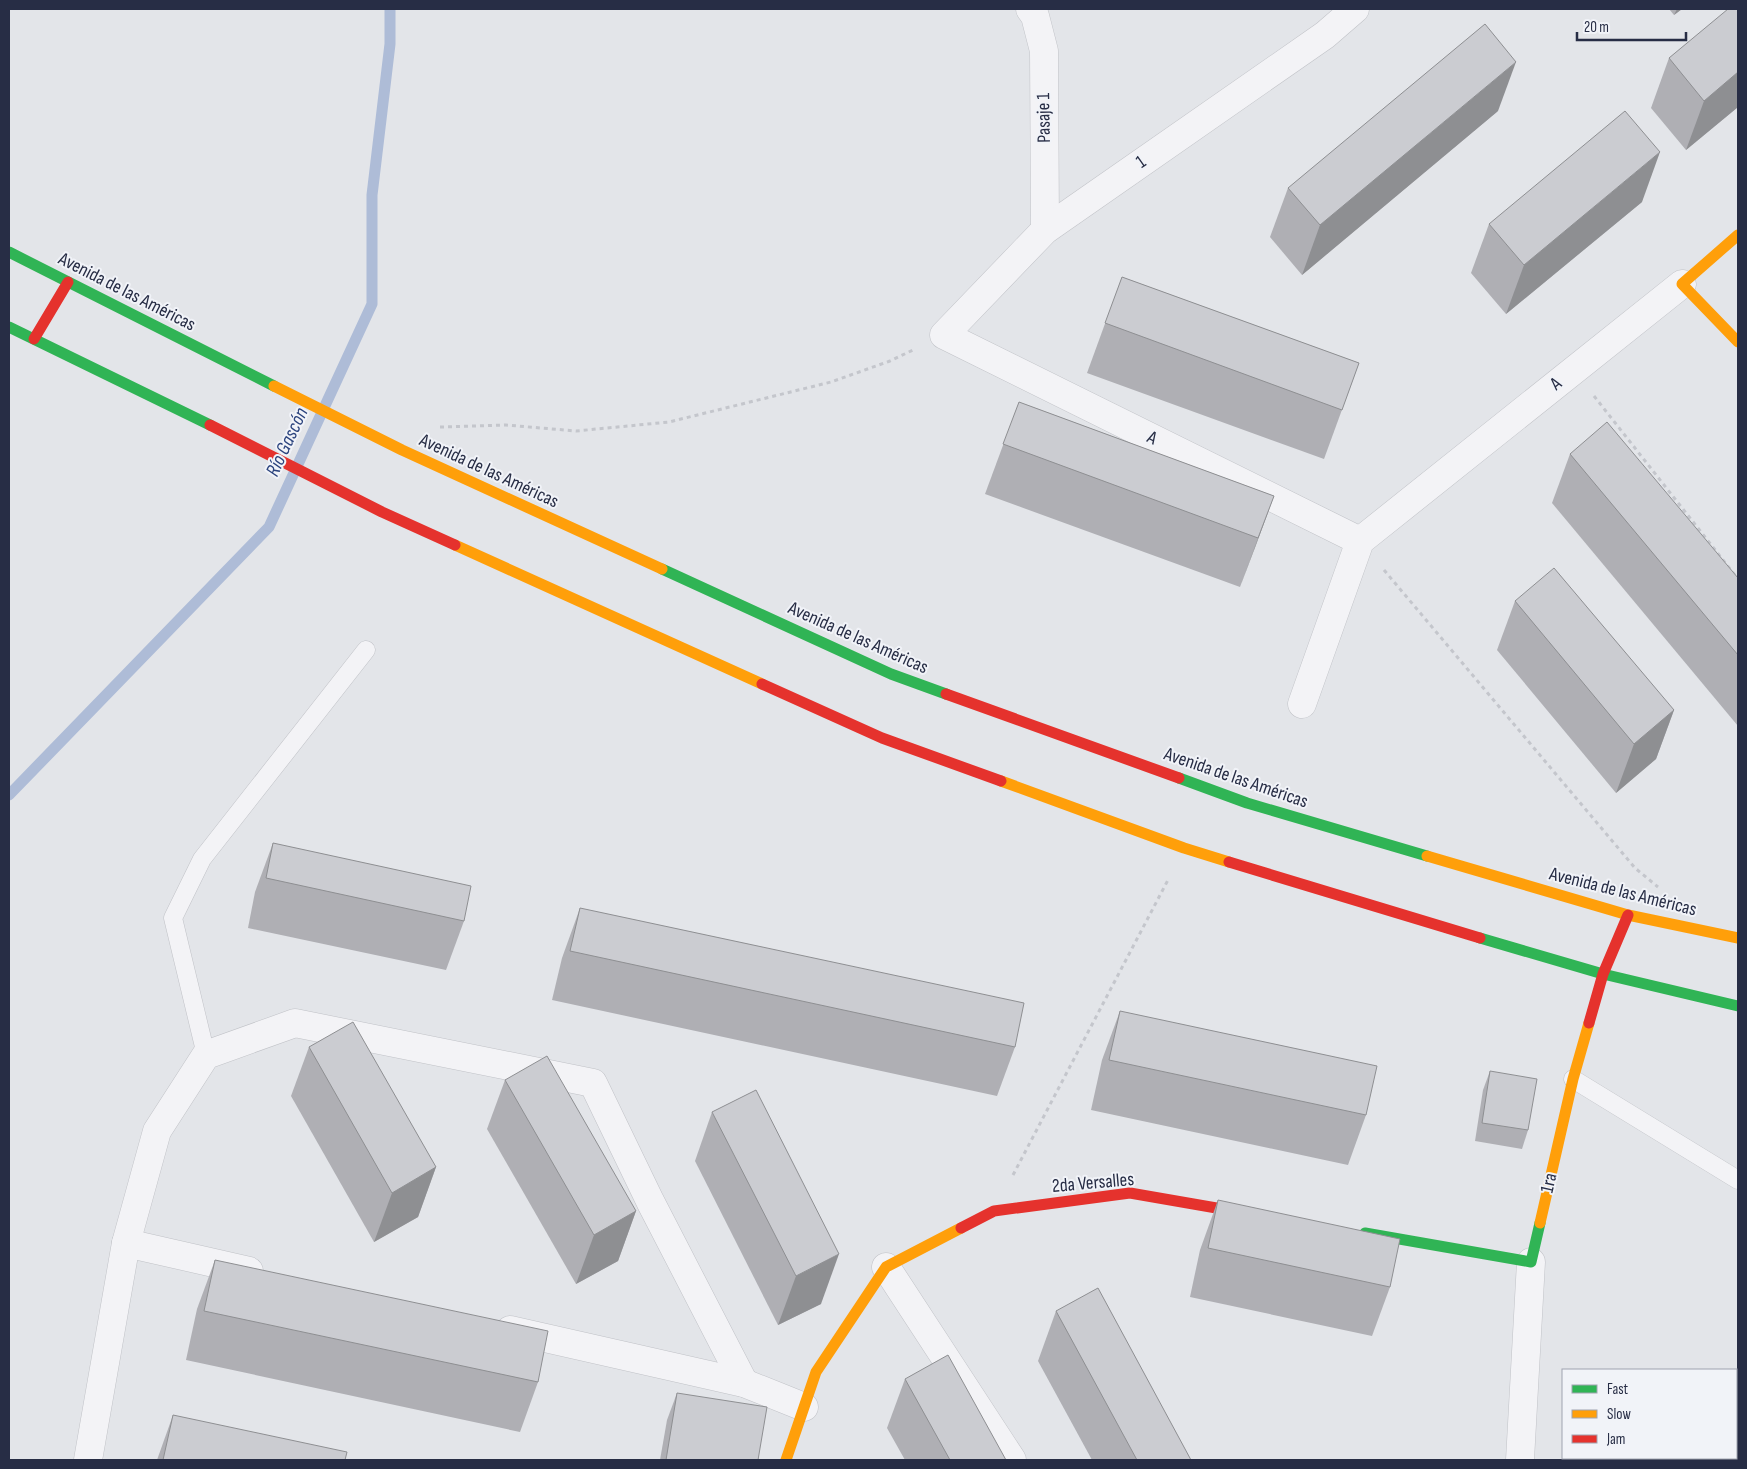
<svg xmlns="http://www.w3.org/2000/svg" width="1747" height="1469" viewBox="0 0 1747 1469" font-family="'Sofia Sans Condensed',sans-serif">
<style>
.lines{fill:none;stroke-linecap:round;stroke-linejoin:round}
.stream{stroke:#aebcd7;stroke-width:11}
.lane-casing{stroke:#c0c2c7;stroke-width:19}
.street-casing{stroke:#c0c2c7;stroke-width:29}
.path{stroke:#c4c6cc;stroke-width:3;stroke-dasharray:4 4;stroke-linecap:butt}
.lane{stroke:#f3f3f6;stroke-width:18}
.street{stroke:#f3f3f6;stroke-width:28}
.fast{stroke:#30b455;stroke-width:11}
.slow{stroke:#ff9f0a;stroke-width:11}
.jam{stroke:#e5322d;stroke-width:11}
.wall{fill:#afafb4}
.shaded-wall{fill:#8e8f92}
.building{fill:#cbccd1;stroke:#8e8f92}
.labels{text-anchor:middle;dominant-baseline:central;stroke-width:4;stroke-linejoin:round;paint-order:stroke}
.street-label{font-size:19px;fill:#272d45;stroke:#f1f3f8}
.water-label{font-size:20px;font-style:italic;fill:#2c447e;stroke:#f1f3f8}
</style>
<rect width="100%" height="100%" fill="#e3e5e9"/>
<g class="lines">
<polyline class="stream" points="9,795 269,527 372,304 372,195 390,44 390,9"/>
<defs>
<g id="lane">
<polyline points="206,1055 173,918 202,859 366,650"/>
<polyline points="1573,1079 1738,1180"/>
</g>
<g id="street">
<polyline points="1030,9 1035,16 1044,51 1045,230"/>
<polyline points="1355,9 1325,35 1045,230 944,335 1360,541"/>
<polyline points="1302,704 1360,541 1682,284"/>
<polyline points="126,1243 249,1271"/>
<polyline points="886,1267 1012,1460"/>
<polyline points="510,1330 744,1383 804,1407"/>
<polyline points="88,1460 126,1243 157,1131 206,1055 295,1023 593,1083 650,1201 744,1383"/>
<polyline points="1520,1460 1531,1262"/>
</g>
</defs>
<use href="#lane" class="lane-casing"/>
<use href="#street" class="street-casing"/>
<g class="path">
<polyline points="1594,396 1738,579"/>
<polyline points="440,427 506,425 576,431 669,422 831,382 890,361 915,349"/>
<polyline points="1384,570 1635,868 1658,887"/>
<polyline points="1013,1175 1169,878"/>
</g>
<use href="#lane" class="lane"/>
<use href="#street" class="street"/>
<g class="fast">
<polyline points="9,252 274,386"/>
<polyline points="9,327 210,425"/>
<polyline points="662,569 891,674 946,694"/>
<polyline points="1179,778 1247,803 1427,856"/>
<polyline points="1480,938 1603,974 1738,1006"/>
<polyline points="1365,1233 1531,1262 1540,1223"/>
</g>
<g class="slow">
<polyline points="1738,235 1682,284 1738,342"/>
<polyline points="274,386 402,450 662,569"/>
<polyline points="455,545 762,684"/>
<polyline points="1001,781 1184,848 1229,862"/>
<polyline points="1427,856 1628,915 1738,938"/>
<polyline points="1540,1223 1573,1079 1589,1023"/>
<polyline points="786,1460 816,1372 886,1267 961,1228"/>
</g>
<g class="jam">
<polyline points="34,339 68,282"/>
<polyline points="210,425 382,512 455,545"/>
<polyline points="762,684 882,738 1001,781"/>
<polyline points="946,694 1179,778"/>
<polyline points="1229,862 1480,938"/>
<polyline points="1589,1023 1603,974 1628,915"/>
<polyline points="961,1228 994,1211 1130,1193 1251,1214"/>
</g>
</g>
<g class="wall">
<polygon points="1669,9 1682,9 1674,15"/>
<polygon points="1738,9 1738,107 1686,150 1651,108 1669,58"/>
<polygon points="1498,111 1302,275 1270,237 1288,188"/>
<polygon points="1642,202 1506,314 1471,273 1489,224"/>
<polygon points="1122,277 1359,363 1324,459 1087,373"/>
<polygon points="1019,402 1274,496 1240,587 985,494"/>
<polygon points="1570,454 1738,578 1738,726 1552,503"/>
<polygon points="1515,601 1674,710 1656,759 1616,793 1497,650"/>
<polygon points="273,843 464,921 446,970 248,928 255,892"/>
<polygon points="580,908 1015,1047 997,1096 552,1000 562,958"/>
<polygon points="1120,1011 1366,1115 1348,1165 1091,1110 1102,1060"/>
<polygon points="309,1047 436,1167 418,1217 374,1242 291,1096"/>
<polygon points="1490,1071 1528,1130 1522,1149 1475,1141 1483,1090"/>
<polygon points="505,1080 636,1211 618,1261 576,1284 487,1129"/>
<polygon points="712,1112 821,1304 778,1325 695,1161"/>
<polygon points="1218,1200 1390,1287 1372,1336 1190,1297 1200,1250"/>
<polygon points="215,1260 538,1382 520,1432 186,1360 197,1309"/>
<polygon points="1056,1311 1191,1460 1092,1460 1038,1361"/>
<polygon points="905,1379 1006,1460 905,1460 887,1428"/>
<polygon points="677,1393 758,1460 660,1460 667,1420"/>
<polygon points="173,1415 345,1460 157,1460"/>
</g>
<g class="shaded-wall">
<polygon points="1677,9 1682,9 1674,15"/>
<polygon points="1516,62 1498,111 1302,275 1320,225"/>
<polygon points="1738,72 1738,107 1686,150 1704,101"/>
<polygon points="1660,152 1642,202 1506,314 1524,265"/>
<polygon points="1274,496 1256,545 1240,587 1258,538"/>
<polygon points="1674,710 1656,759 1616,793 1634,744"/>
<polygon points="436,1167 418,1217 374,1242 392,1193"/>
<polygon points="636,1211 618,1261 576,1284 594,1235"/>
<polygon points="839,1254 821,1304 778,1325 796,1276"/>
</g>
<g class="building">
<polygon points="1728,9 1738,9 1738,72 1704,101 1669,58"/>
<polygon points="1485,24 1516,62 1320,225 1288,188"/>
<polygon points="1625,111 1660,152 1524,265 1489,224"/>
<polygon points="1122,277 1359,363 1342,410 1105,323"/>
<polygon points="1019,402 1274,496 1258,538 1003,444"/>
<polygon points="1607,422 1738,578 1738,655 1570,454"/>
<polygon points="1554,568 1674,710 1634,744 1515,601"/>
<polygon points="273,843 471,886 464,921 266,878"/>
<polygon points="580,908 1024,1003 1015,1047 570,951"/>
<polygon points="1120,1011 1377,1066 1366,1115 1109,1060"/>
<polygon points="353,1022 436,1167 392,1193 309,1047"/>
<polygon points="547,1056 636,1211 594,1235 505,1080"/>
<polygon points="1490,1071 1537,1079 1528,1130 1482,1123"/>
<polygon points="756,1090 839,1254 796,1276 712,1112"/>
<polygon points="1218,1200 1400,1239 1390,1287 1208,1248"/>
<polygon points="215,1260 548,1331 538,1382 204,1311"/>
<polygon points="1098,1288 1191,1460 1137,1460 1056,1311"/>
<polygon points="948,1355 1006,1460 950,1460 905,1379"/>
<polygon points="677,1393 767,1407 758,1460 666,1460"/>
<polygon points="173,1415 347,1452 345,1460 163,1460"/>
</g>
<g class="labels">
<g class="street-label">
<text transform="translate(1044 118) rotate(-91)">Pasaje 1</text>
<text transform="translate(1141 162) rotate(-35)">1</text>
<text transform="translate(127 292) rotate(27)">Avenida de las Américas</text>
<text transform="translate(1556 384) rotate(-39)">A</text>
<text transform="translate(1152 438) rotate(26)">A</text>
<text transform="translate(489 471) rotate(25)">Avenida de las Américas</text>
<text transform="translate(858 638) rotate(24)">Avenida de las Américas</text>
<text transform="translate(1236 778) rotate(19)">Avenida de las Américas</text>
<text transform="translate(1623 892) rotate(14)">Avenida de las Américas</text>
<text transform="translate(1093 1183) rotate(-5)">2da Versalles</text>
<text transform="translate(1549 1183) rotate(-77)">1ra</text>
</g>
<g class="water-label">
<text transform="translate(287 442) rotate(-65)">Río Gascón</text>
</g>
</g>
<rect width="1747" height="1469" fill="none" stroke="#272d45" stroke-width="20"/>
<rect x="1562" y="1369" width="175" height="90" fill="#f1f3f8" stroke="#a0a4b0"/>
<rect x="1572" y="1385" width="25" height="8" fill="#30b455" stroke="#a0a4b0"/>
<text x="1607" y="1394" font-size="15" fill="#272d45">Fast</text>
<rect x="1572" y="1410" width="25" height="8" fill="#ff9f0a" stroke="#a0a4b0"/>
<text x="1607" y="1419" font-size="15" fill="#272d45">Slow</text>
<rect x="1572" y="1435" width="25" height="8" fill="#e5322d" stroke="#a0a4b0"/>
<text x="1607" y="1444" font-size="15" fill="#272d45">Jam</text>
<path d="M1577 32v8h109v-8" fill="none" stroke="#272d45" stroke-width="2.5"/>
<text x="1584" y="32" font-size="15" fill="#272d45" stroke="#f1f3f8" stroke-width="4" paint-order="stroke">20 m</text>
</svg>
